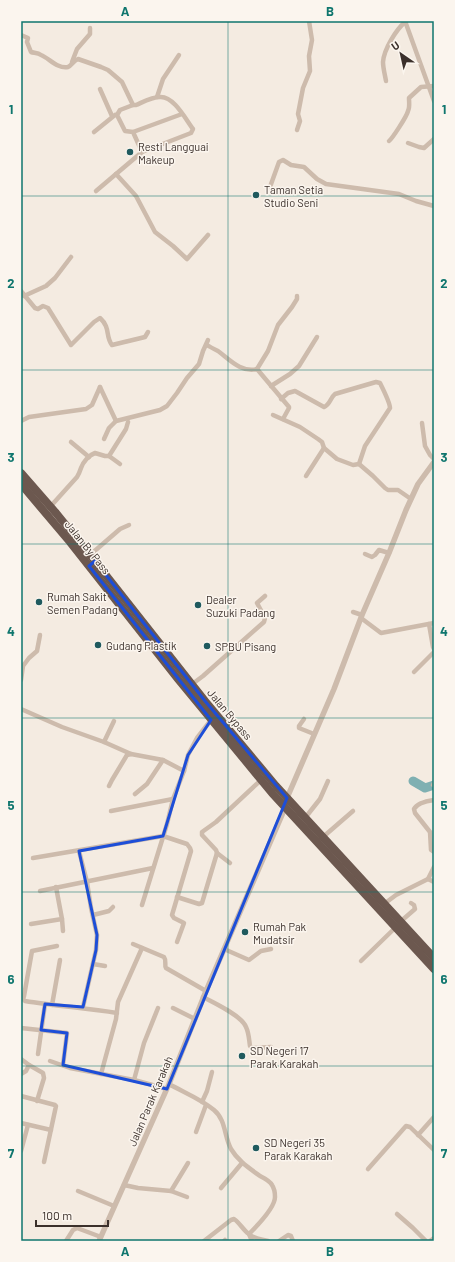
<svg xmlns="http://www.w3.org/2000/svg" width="455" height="1262" viewBox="0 0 455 1262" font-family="Barlow,sans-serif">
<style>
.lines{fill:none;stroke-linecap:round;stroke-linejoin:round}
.river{stroke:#7fb0b2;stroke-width:9}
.minor{stroke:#cdbbac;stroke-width:4.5}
.tertiary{stroke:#cdbbac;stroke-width:5.5}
.trunk{stroke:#6c584f;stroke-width:8}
.marked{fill:none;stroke:#1d4ed8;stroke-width:3;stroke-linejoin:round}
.grid{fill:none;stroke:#0f766e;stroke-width:1;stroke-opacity:0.55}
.poi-dot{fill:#1f5a5e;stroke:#fbf5ee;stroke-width:1.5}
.labels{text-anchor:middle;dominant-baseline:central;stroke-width:3;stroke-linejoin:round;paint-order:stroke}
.poi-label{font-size:11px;fill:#3b302b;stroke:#fbf5ee;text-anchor:start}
.street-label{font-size:11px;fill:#3b302b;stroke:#fbf5ee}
.neatline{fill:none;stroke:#0f766e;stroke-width:1.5}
.grid-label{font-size:13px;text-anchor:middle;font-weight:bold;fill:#0f766e}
</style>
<rect width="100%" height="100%" fill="#f4ebe1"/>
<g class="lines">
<polyline class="river" points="413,781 425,788 434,785"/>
<g class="minor">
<polyline points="405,21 434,101"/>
<path d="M21 35 28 38 27 42 31 52C34 53 38 53 41 55 49 58 57 69 68 67 72 65 73 61 78 59L101 67 108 70 122 82 133 105H136C143 102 152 97 160 97 174 96 186 120 193 129L191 133 142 152 96 191"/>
<polyline points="72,62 77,49 90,34 90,28"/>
<path d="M386 81C385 75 383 68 383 62 384 49 396 30 405 22"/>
<polyline points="100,89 112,116"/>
<polyline points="157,97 163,79 179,55"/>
<polyline points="133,105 120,110 117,115 125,131 133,132 142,152"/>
<polyline points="297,130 300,121 298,114 303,88 310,71 309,56 312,40 309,21"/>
<polyline points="94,132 115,115"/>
<polyline points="133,132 182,114"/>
<path d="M389 141C392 139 407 116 408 111 410 107 409 103 409 98L421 87 434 86"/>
<polyline points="408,143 419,147 424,148 434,139"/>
<polyline points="116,174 136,196 155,232 173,246 187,259 208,235"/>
<polyline points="270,187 279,162 283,160 291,165 304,167 317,179 326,184 399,194 416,201 434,206"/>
<path d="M21 291 35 308 38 309 43 306 48 308 71 345 94 322 100 318C111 328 105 336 112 345L141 338 145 337 148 332"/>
<polyline points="24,296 46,286 55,278 71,257"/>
<path d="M207 345C210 347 214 349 218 351 229 359 241 373 257 369L289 407V408L283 419"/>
<polyline points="257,369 268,351 278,325 292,307 297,299 297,296"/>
<polyline points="271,386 290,374 299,366 317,337"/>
<polyline points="100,387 116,421"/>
<path d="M281 399 288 393 295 391 324 407C330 405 330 398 335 394L376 382 380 383C383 389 390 403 390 408L365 446 359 464"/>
<polyline points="273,415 300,427 318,439 322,442 324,448 337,459 353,465 359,464 373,476 385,488 388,490 398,490 411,499"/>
<polyline points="21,421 29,417 86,409 92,405 100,387"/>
<polyline points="422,423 425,446 430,455 434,459"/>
<polyline points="104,439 109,428 116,421 160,410 167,406 177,393 187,378 199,364 203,351 208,340"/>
<polyline points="71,442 89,457"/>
<polyline points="109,456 120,464"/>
<polyline points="306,476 324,448"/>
<path d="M50 507 77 477C79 474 80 471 81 468 83 462 89 455 95 453L105 456H109L126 429 128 422"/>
<polyline points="365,554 372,557 375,555 379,550 389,553"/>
<polyline points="90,555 120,529 129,525"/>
<polyline points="353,612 362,615"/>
<polyline points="361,618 381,633 434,623"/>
<polyline points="429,624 433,647 434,649"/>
<polyline points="414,672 434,652"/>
<polyline points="21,680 23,666 29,658 37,651 40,635"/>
<polyline points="191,685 203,676 264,622 265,618 257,603 265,596"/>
<polyline points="21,709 62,727 104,742"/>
<polyline points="304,719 299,726 299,728 314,734"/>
<polyline points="114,721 104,742 131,754"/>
<polyline points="433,785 434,783"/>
<polyline points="109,786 112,780 127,755 131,754 163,760 184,771"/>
<polyline points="135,794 147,784 163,760"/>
<path d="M434 800C427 801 417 803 414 809L415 813 430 832 431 850 434 852"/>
<polyline points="111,811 173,799"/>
<polyline points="305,818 320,799 328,781"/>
<polyline points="323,837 353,811"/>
<polyline points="79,851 87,882 91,908 97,935 96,950 83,1007"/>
<polyline points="217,853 230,863"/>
<polyline points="33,858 163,836 187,844 190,848 191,851 172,915 174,918 184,923 177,942"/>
<polyline points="428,879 434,882"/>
<polyline points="40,891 153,868"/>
<polyline points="177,897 199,904 202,903 217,853 216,850 202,835 202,832 216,822 261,780"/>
<polyline points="384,904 396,895 428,879 434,867"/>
<polyline points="142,905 167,824 173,799 184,771 188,755 197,738 211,720"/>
<polyline points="93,915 109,911 113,907"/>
<polyline points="62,919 63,931"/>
<polyline points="400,922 415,909 414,905 411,903"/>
<polyline points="31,924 62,919 56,887"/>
<path d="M133 944 164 957C167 961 164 965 166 968L206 991"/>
<path d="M57 946 32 951 24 996 23 999 25 1001C55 1006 86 1008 117 1013"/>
<polyline points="224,949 249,960 261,951 271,949"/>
<polyline points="361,961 396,927"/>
<polyline points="93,964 105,966"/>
<path d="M203 997C215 1003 242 1016 246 1027 249 1033 249 1040 250 1046L252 1048 271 1047"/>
<polyline points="52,1005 60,960"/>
<polyline points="158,1008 144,1043 134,1080 167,1089"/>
<polyline points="173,1008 195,1019"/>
<polyline points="21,1028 67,1033 63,1065"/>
<polyline points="38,1054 45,1004"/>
<polyline points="21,1059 29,1065"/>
<polyline points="50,1061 70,1068 134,1080"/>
<polyline points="21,1074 26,1071 29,1065 43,1073 44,1078 37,1101"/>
<polyline points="101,1074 116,1019 118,1002 142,948"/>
<path d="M169 1084C183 1092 201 1099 214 1110 226 1120 224 1136 231 1149 238 1161 249 1168 260 1176 264 1178 270 1181 272 1185 274 1188 275 1193 275 1197 275 1208 256 1227 249 1234L252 1241"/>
<polyline points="21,1096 55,1105 56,1106 44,1162"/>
<polyline points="202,1102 207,1091 212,1072"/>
<polyline points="21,1123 51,1130"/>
<polyline points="196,1132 206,1105"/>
<polyline points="418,1135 434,1117"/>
<polyline points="21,1151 28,1125"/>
<polyline points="368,1169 406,1126 410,1127 434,1150"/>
<polyline points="124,1185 138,1188 171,1191 188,1163"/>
<polyline points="221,1188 242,1163"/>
<polyline points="78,1191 114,1206"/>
<polyline points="171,1191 187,1197"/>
<polyline points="397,1214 413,1228 426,1241"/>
<polyline points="66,1241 73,1230 77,1228 101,1237"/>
<path d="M204 1241 231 1220 234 1219C240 1223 243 1230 249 1234 254 1239 261 1239 268 1241"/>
<polyline points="224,1241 225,1240"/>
<polyline points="279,1241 288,1235 291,1236 293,1241"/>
<polyline points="430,1241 434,1238"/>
</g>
<polyline class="tertiary" points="99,1241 169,1084 206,991 285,808 287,798 334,689 362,615 389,553 406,510 418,484 434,462"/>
<g class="trunk">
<polyline points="21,473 56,513 90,555 205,701 276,786 434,958"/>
<polyline points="21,484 70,542 178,679 272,793 434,969"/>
</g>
</g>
<path class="marked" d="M95 561 205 701 287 798 167 1089 63 1065 67 1033 41 1030 45 1004 83 1007 96 950 97 935 79 851 163 836 188 755 211 720 89 566Z"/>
<path class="grid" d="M228 21V1241M21 196H434M21 370H434M21 544H434M21 718H434M21 892H434M21 1066H434"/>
<g class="poi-dot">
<circle cx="130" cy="152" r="4"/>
<circle cx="256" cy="195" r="4"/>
<circle cx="39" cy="602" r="4"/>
<circle cx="198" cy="605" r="4"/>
<circle cx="98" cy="645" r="4"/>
<circle cx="207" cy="646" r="4"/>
<circle cx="245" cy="932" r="4"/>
<circle cx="242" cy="1056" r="4"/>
<circle cx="256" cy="1148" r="4"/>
</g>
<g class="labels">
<g class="poi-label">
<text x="138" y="146">Resti Langguai<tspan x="138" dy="13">Makeup</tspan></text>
<text x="264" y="189">Taman Setia<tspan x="264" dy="13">Studio Seni</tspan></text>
<text x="47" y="596">Rumah Sakit<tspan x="47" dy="13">Semen Padang</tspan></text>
<text x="206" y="599">Dealer<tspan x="206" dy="13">Suzuki Padang</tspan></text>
<text x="106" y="645">Gudang Plastik</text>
<text x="215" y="646">SPBU Pisang</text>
<text x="253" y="926">Rumah Pak<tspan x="253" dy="13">Mudatsir</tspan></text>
<text x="250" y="1050">SD Negeri 17<tspan x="250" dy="13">Parak Karakah</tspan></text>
<text x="264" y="1142">SD Negeri 35<tspan x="264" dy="13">Parak Karakah</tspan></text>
</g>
<g class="street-label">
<text transform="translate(88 547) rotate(51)">Jalan By Pass</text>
<text transform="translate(230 714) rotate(50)">Jalan Bypass</text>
<text transform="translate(150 1101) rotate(-67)">Jalan Parak Karakah</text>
</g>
</g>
<rect width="455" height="1262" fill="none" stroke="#fbf5ee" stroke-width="44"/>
<g transform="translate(401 54) rotate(326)" stroke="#fbf5ee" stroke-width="3" paint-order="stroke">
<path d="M0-3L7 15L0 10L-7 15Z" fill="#3b302b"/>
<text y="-6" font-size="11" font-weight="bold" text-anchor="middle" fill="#3b302b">U</text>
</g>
<path d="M36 1220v6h72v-6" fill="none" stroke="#3b302b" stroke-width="2"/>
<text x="42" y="1220" font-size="12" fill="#3b302b" stroke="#fbf5ee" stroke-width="3" paint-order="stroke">100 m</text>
<rect x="22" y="22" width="411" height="1218" class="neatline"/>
<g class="grid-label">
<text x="125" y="16">A</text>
<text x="330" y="16">B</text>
<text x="11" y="114">1</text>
<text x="444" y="114">1</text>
<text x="11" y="288">2</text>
<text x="444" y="288">2</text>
<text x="11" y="462">3</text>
<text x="444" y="462">3</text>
<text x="11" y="636">4</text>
<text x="444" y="636">4</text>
<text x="11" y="810">5</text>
<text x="444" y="810">5</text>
<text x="11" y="984">6</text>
<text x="444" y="984">6</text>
<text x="11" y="1158">7</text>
<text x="444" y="1158">7</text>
<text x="125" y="1256">A</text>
<text x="330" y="1256">B</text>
</g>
</svg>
